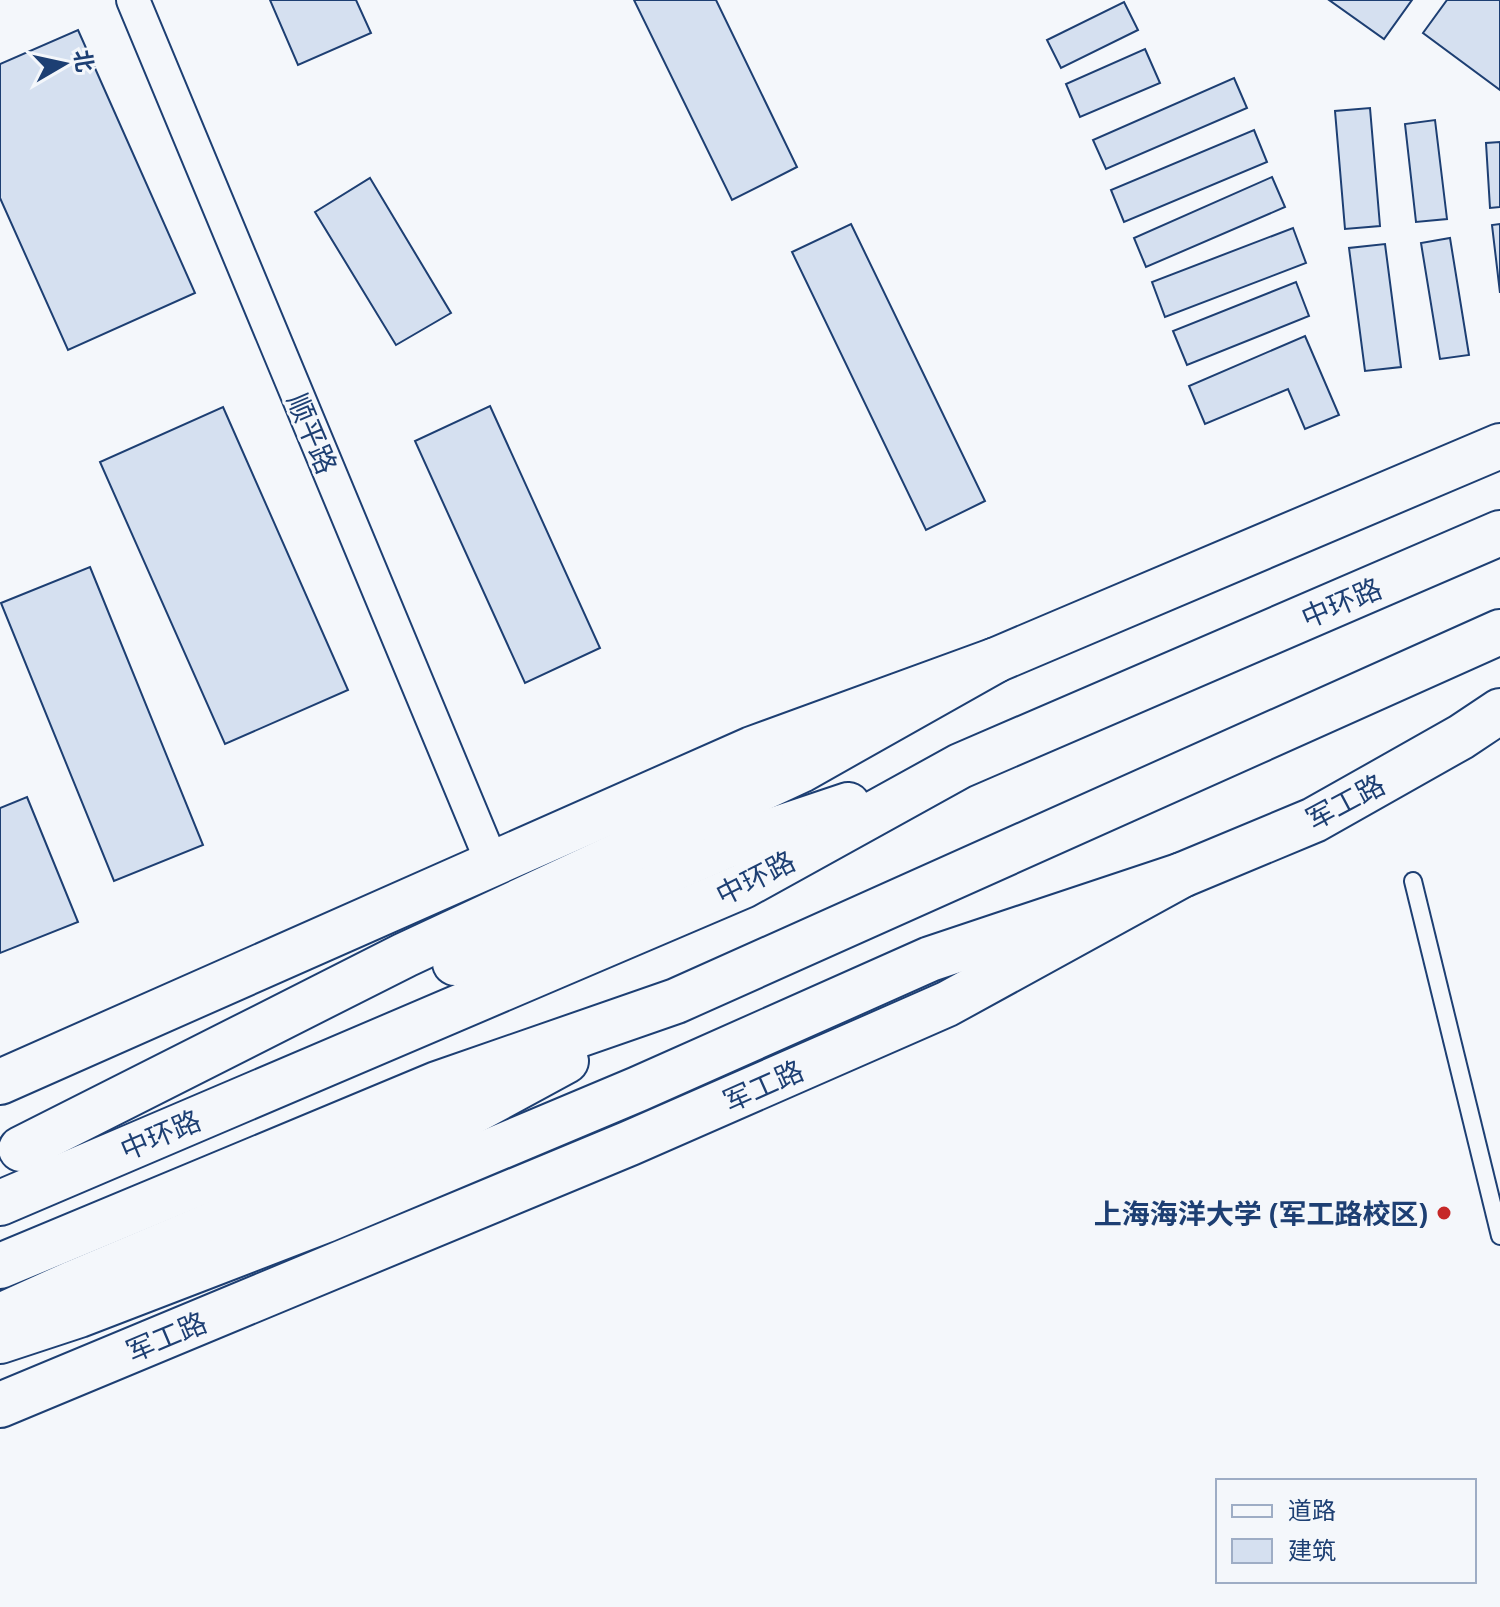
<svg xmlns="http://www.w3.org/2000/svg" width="1500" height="1607" viewBox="0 0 1500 1607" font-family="'Noto Sans','Noto Sans SC',sans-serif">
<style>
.building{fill:#d5e0f0;stroke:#1d3f73;stroke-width:2}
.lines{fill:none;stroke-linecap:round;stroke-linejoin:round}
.lane-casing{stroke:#1d3f73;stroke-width:20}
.street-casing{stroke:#1d3f73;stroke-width:36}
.primary-casing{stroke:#1d3f73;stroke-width:48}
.highway-casing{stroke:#1d3f73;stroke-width:48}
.lane{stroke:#f4f7fb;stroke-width:16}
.street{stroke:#f4f7fb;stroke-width:32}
.primary{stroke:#f4f7fb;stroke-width:44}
.highway{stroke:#f4f7fb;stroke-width:44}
.poi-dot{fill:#c62828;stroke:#f4f7fb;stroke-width:3}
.labels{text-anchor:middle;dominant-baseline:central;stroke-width:6;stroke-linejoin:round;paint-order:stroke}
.street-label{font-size:28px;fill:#1d3f73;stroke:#f4f7fb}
.poi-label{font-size:28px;font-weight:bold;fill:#1d3f73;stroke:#f4f7fb;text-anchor:end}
</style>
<rect width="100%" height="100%" fill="#f4f7fb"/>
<g class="building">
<polygon points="270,0 356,0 371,33 298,65"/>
<polygon points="634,0 716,0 797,167 732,200"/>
<polygon points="1329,0 1412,0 1384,39"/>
<polygon points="1447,0 1500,0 1500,90 1423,33"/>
<polygon points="1124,2 1138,30 1061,68 1047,40"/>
<polygon points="78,30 195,293 68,350 0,198 0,64"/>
<polygon points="1145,49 1160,83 1080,117 1066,84"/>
<polygon points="1234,78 1247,108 1106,169 1093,140"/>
<polygon points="1370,108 1380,226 1345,229 1335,111"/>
<polygon points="1435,120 1447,219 1416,222 1405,124"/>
<polygon points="1254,130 1267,162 1124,222 1111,190"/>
<polygon points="1500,142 1500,207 1490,208 1486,143"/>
<polygon points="1272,177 1285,207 1146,267 1134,238"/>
<polygon points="370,178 451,313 396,345 315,212"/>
<polygon points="851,224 985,501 926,530 792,252"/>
<polygon points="1500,224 1500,293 1492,225"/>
<polygon points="1293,228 1306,263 1165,317 1152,282"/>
<polygon points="1450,238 1469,355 1440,359 1421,243"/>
<polygon points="1385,244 1401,367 1365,371 1349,248"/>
<polygon points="1296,282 1309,316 1187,365 1173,331"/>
<polygon points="1305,336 1339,415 1305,429 1288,389 1205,424 1189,386"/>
<polygon points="490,406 600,648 525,683 415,441"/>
<polygon points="223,407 348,690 225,744 100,462"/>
<polygon points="90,567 203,845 114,881 1,603"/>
<polygon points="27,797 78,922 0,953 0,808"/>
</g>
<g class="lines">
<defs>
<polyline id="lane" points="1413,881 1500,1236"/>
<polyline id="street" points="133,0 493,865"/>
<g id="primary">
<polyline points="0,1082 752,749 996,660 1500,446"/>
<polyline points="0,1405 630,1143 947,1004 1182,875 1314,820 1461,737 1500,711"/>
</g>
<g id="highway">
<polyline points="455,963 726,846 848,805"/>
<polyline points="21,1149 405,955 801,770 996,660"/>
<polyline points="0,1203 743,886 960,766 1500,533"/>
<polyline points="0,1266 437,1084 676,1001 1500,632"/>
<polyline points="9,1312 71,1284 450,1124 566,1061"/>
<polyline points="0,1341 79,1315 326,1220 638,1089 930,959 1182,875"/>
</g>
</defs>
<use href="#lane" class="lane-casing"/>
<use href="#street" class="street-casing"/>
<use href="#primary" class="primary-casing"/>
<use href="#highway" class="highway-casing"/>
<use href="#lane" class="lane"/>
<use href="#street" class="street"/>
<use href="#primary" class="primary"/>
<use href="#highway" class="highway"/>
</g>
<circle class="poi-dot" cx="1444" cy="1213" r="8"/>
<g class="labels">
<g class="street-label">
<text transform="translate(313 433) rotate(67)">顺平路</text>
<text transform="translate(1341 602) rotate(-23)">中环路</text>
<text transform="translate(1345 801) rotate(-28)">军工路</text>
<text transform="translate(755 877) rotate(-27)">中环路</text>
<text transform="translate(763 1085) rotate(-24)">军工路</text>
<text transform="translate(160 1134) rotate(-23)">中环路</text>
<text transform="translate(166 1336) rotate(-23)">军工路</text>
</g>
<g class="poi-label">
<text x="1428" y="1213">上海海洋大学 (军工路校区)</text>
</g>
</g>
<rect x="1216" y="1479" width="260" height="104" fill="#f4f7fb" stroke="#9eadc5" stroke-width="2"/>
<rect x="1232" y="1505" width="40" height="12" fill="#f4f7fb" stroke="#9eadc5" stroke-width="2"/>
<text x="1288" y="1519" font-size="24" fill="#1d3f73">道路</text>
<rect x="1232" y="1539" width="40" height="24" fill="#d5e0f0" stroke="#9eadc5" stroke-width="2"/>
<text x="1288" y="1559" font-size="24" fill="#1d3f73">建筑</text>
<g transform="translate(64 64) rotate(81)" stroke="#f4f7fb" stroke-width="6" paint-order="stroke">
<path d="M0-6L14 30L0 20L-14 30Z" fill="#1d3f73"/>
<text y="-12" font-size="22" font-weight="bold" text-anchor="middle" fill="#1d3f73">北</text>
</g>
</svg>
